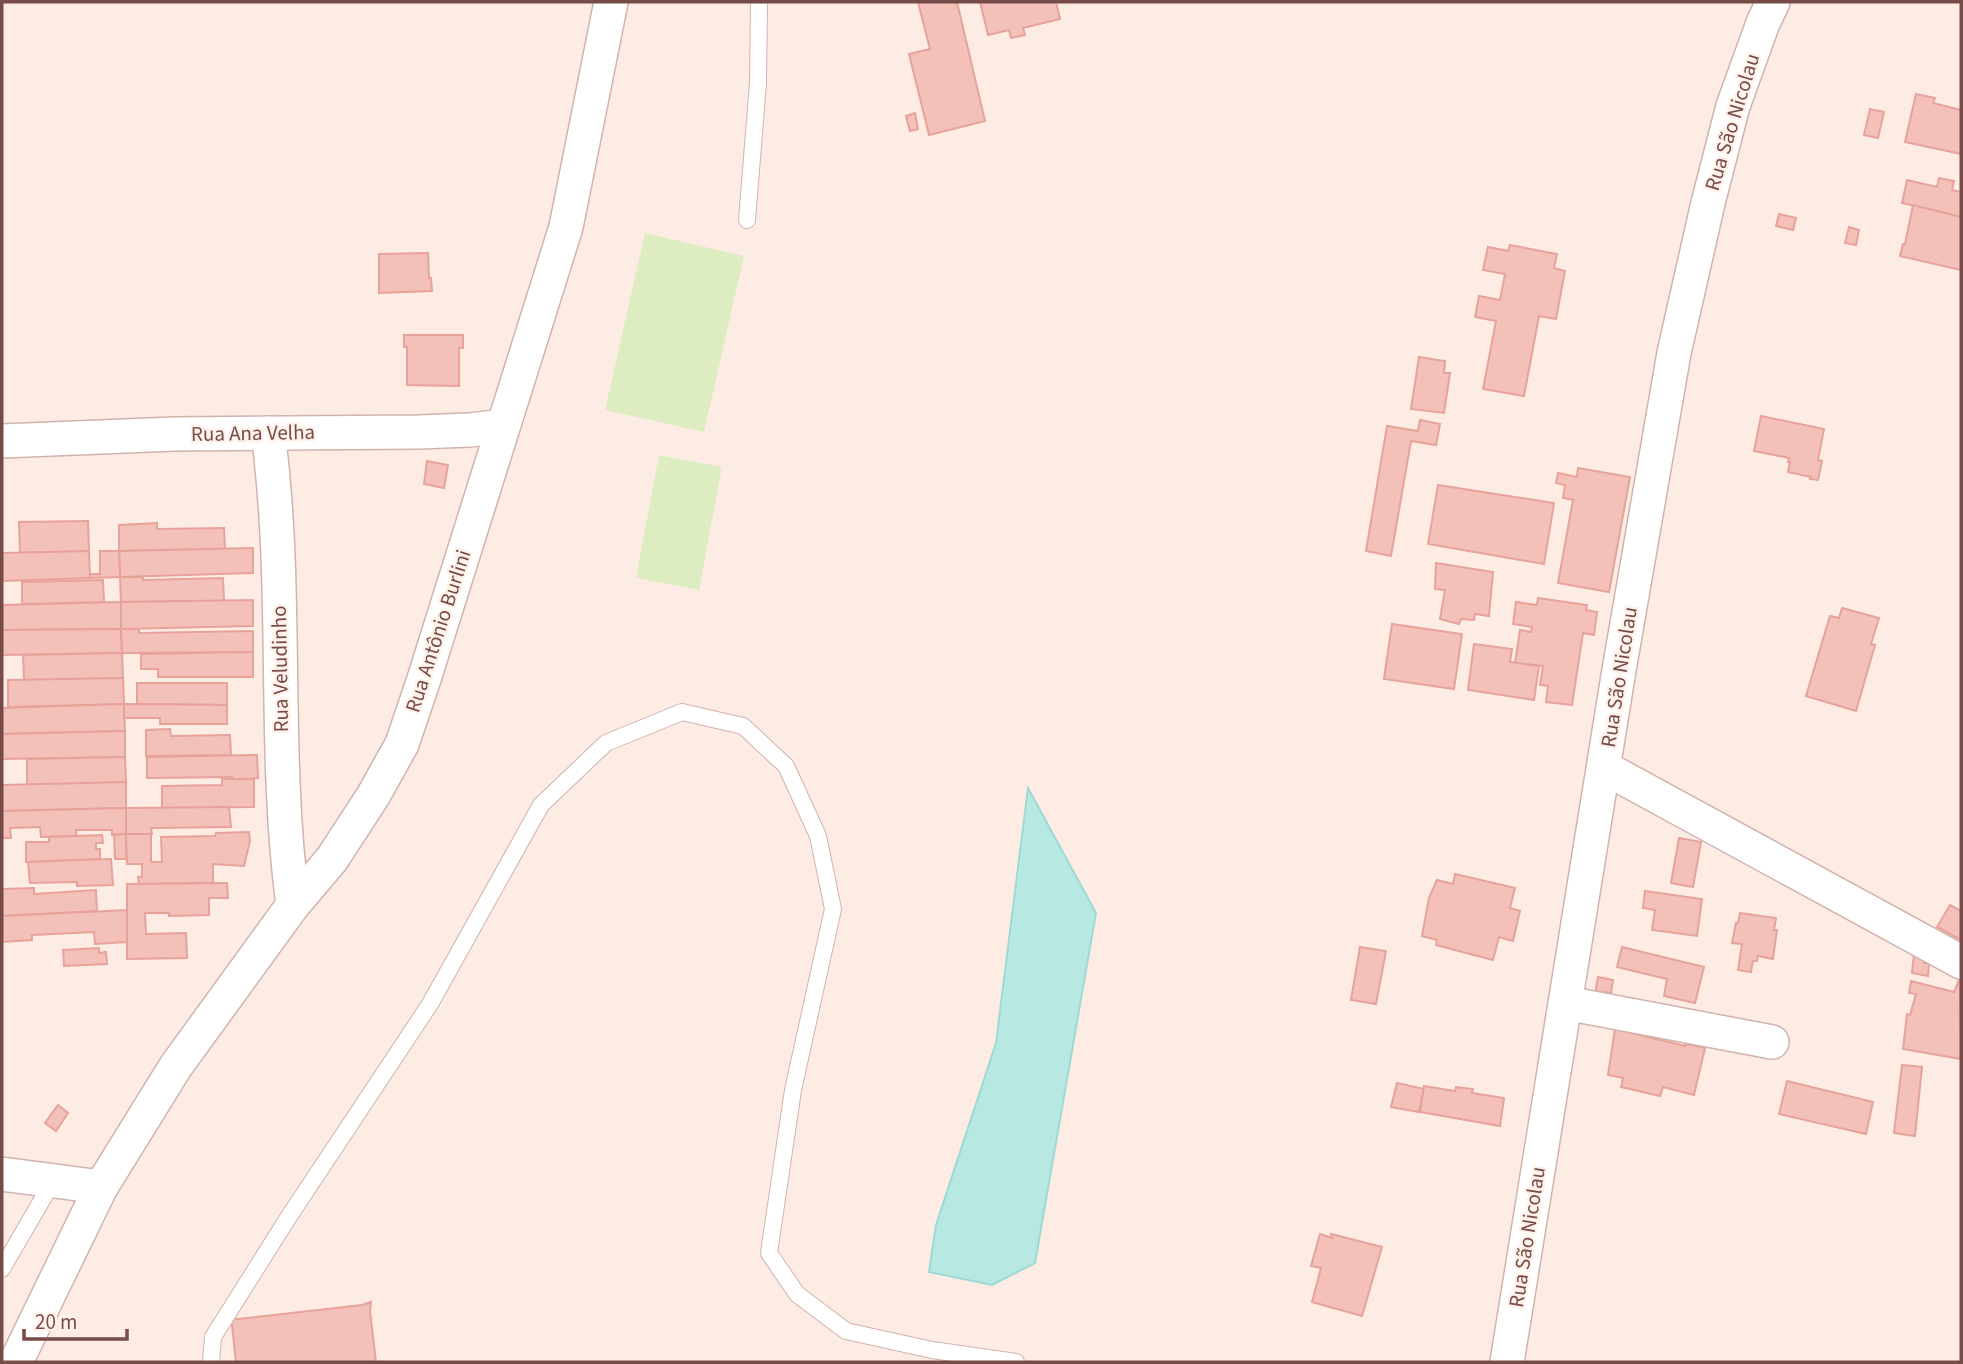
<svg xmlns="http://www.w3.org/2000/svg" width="1963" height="1364" viewBox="0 0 1963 1364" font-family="'Source Sans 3',sans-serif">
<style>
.green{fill:#deecc1}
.water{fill:#b7e8e2;stroke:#9ddad3;stroke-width:2}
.building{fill:#f4c1ba;stroke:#e7a29a;stroke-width:2}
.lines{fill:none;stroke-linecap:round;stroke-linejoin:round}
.lane-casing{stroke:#d1b3ac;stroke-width:18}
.street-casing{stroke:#d1b3ac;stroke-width:36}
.lane{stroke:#fff;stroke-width:16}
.street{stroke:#fff;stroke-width:33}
.labels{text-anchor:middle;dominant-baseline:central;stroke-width:5;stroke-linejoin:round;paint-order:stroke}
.street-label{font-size:21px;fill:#774c48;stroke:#fff2eb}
</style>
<rect width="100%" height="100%" fill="#fdece4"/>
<g class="green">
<polygon points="645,233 744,256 704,432 605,410"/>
<polygon points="659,455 722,467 699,590 636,578"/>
</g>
<polygon class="water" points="1028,788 1096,913 1035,1263 992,1285 929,1272 936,1225 996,1043"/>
<g class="building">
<polygon points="918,2 957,2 985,121 929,135 909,54 930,49"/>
<polygon points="980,2 1056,2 1060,19 1023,28 1025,35 1011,38 1009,30 988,35"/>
<polygon points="1916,94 1935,98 1933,103 1961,110 1961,154 1905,142"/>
<polygon points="1870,109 1884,112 1878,138 1864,135"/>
<polygon points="915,113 918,129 910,131 906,116"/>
<polygon points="1939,178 1954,181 1952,190 1961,192 1961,217 1902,203 1907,180 1937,187"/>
<polygon points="1913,205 1961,217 1961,270 1900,256 1903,244 1905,244"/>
<polygon points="1779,214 1796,218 1793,230 1776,226"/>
<polygon points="1849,227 1859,230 1856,245 1845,243"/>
<polygon points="1510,245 1557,254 1554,268 1565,271 1556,319 1539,316 1524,396 1483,389 1496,321 1475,317 1479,296 1500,300 1505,274 1483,270 1488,247 1508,251"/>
<polygon points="428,253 429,278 431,278 432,291 379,293 379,254"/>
<polygon points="404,335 463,335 463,348 459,348 459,386 407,385 407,347 404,347"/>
<polygon points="1419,357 1445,361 1444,373 1450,373 1444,413 1411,409"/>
<polygon points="1761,416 1824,429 1818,460 1822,461 1818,480 1810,479 1811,477 1788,472 1790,462 1788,462 1789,458 1754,451"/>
<polygon points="1420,420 1440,424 1436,445 1411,441 1391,556 1366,551 1387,426 1418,431"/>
<polygon points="427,461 448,465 444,488 424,484"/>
<polygon points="1578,468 1630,477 1609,592 1558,583 1573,500 1563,498 1565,485 1556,483 1558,473 1577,477"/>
<polygon points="1438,485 1554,503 1544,564 1428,544"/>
<polygon points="88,521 89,551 20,553 19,522"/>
<polygon points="157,523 157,529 224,528 225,549 119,551 119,525"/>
<polygon points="253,548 253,573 120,577 119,551"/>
<polygon points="89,551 90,578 2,581 2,553"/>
<polygon points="100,551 119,551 120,577 90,578 90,574 100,574"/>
<polygon points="1436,563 1493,572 1489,616 1475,614 1474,620 1461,619 1459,624 1440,619 1445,590 1435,589"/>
<polygon points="120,577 143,577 143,580 223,578 224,601 121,602"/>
<polygon points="103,580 104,602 22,604 22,582"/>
<polygon points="1538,598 1587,605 1586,610 1597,612 1594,635 1583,633 1572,705 1546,702 1548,686 1540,685 1543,666 1515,663 1520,630 1531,632 1532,627 1513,624 1516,602 1537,605"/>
<polygon points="253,600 253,626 121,629 121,602"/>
<polygon points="121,602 121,629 2,630 2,605"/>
<polygon points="1842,608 1879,618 1871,644 1875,645 1856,711 1806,696 1830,616 1839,618"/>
<polygon points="1392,624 1462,634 1454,689 1384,679"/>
<polygon points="121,629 122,653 2,655 2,630"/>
<polygon points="121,629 139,629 139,633 253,631 253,652 122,653"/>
<polygon points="1474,644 1512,649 1510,662 1539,666 1534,700 1468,690"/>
<polygon points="253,652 253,677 158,677 158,669 141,669 141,654"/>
<polygon points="122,653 123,678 24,680 23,655"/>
<polygon points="123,678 124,704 8,707 8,680"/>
<polygon points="137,683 227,683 227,705 137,704"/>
<polygon points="124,704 125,731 2,734 2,708"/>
<polygon points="124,704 227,705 227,724 160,724 160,718 124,718"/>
<polygon points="170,729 171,736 230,735 231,755 146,756 146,730"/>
<polygon points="125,731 125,757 2,759 2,734"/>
<polygon points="257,755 258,778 232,780 232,777 147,778 147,757"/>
<polygon points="125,757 126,782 27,785 27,759"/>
<polygon points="222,779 254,779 254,807 162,808 162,786 222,785"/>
<polygon points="126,782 126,808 2,811 2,785"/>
<polygon points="229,807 231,827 151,828 152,834 126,834 126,808"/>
<polygon points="126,808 126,834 112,835 112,830 76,830 76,836 41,837 40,827 10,828 11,838 2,838 2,811"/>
<polygon points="249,832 250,841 244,866 213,864 213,883 139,884 138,877 142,877 142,864 127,864 126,834 151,834 151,862 162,862 161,837 215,836 216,833"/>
<polygon points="126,834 126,859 115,859 114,835"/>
<polygon points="102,835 103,843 96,843 96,849 100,849 100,859 26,862 26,842 49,842 49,837"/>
<polygon points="1679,838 1701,842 1693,887 1671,883"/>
<polygon points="111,859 113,885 77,886 77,882 30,883 28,862"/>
<polygon points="1455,874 1515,888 1510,908 1520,911 1513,941 1499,937 1493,960 1436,945 1437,940 1422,936 1429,898 1437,880 1453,884"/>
<polygon points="227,883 228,898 209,898 209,915 169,916 169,913 145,913 146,934 186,933 187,958 127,959 127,884"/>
<polygon points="34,888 34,894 96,890 97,911 2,916 2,889"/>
<polygon points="1645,891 1702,899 1697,936 1652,930 1655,910 1643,908"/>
<polygon points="1950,905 1961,911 1961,940 1937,927"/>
<polygon points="127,910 127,942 95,944 94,932 32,935 32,940 2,942 2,916"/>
<polygon points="1740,913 1776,918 1774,930 1777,930 1773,959 1758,956 1757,961 1753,961 1751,972 1738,970 1742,944 1732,943 1736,923 1738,923"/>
<polygon points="1360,947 1386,951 1376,1004 1351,1000"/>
<polygon points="1622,947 1704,967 1695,1003 1664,996 1667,979 1617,967"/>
<polygon points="99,948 99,953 106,952 107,964 64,966 63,950"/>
<polygon points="1914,954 1925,960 1924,963 1929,963 1928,976 1912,973"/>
<polygon points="1598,977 1613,980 1611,993 1603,992 1600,1007 1593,1006"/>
<polygon points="1960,978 1961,1059 1903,1049 1907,1014 1910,1015 1916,994 1909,993 1911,981 1954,992"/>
<polygon points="1615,1029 1685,1046 1686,1044 1705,1048 1694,1095 1663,1087 1660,1096 1621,1087 1623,1078 1608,1075"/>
<polygon points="1902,1065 1922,1067 1915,1136 1894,1133"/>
<polygon points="1787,1081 1873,1102 1866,1134 1779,1114"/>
<polygon points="1397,1083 1424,1089 1419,1112 1391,1107"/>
<polygon points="1424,1086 1455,1091 1456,1087 1473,1089 1472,1093 1504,1098 1500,1126 1420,1112"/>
<polygon points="58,1105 68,1113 56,1131 45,1123"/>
<polygon points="1320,1234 1332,1238 1331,1234 1382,1247 1362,1316 1312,1302 1321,1268 1311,1266"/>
<polygon points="371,1302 370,1311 376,1362 236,1362 232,1325 229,1318 238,1319 362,1305"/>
</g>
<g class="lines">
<defs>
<g id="lane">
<polyline points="747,220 758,83 759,2"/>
<polyline points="2,1269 53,1181"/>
<polyline points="211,1362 213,1337 288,1218 430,1004 541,805 606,743 682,712 743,726 786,766 818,836 833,909 793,1090 769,1253 797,1294 846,1331 932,1350 1016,1362"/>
</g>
<g id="street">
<path d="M268 433C289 590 272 749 293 905"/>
<polyline points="2,441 174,434 419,432 470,430 503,426"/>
<polyline points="1605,768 1961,962"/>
<polyline points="1566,1003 1772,1042"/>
<polyline points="2,1174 101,1187"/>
<polyline points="16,1362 101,1187 176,1066 293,905 332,859 373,796 402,744 424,679 566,227 611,2"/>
<polyline points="1507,1362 1619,670 1674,353 1708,203 1733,106 1763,23 1773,2"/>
</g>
</defs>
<use href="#lane" class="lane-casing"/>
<use href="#street" class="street-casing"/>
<use href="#lane" class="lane"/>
<use href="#street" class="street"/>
</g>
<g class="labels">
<g class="street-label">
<text transform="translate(1732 122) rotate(-73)">Rua São Nicolau</text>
<text transform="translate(253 433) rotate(-1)">Rua Ana Velha</text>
<text transform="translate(438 631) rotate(-72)">Rua Antônio Burlini</text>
<text transform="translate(280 669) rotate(-91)">Rua Veludinho</text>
<text transform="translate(1619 677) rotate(-81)">Rua São Nicolau</text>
<text transform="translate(1527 1237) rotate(-81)">Rua São Nicolau</text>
</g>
</g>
<rect width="1963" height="1364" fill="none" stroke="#774c48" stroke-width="7"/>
<path d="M24 1329v10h103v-10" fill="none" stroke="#774c48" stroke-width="3.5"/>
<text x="35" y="1329" font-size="21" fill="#774c48" stroke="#fff2eb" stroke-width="5" paint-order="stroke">20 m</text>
</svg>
